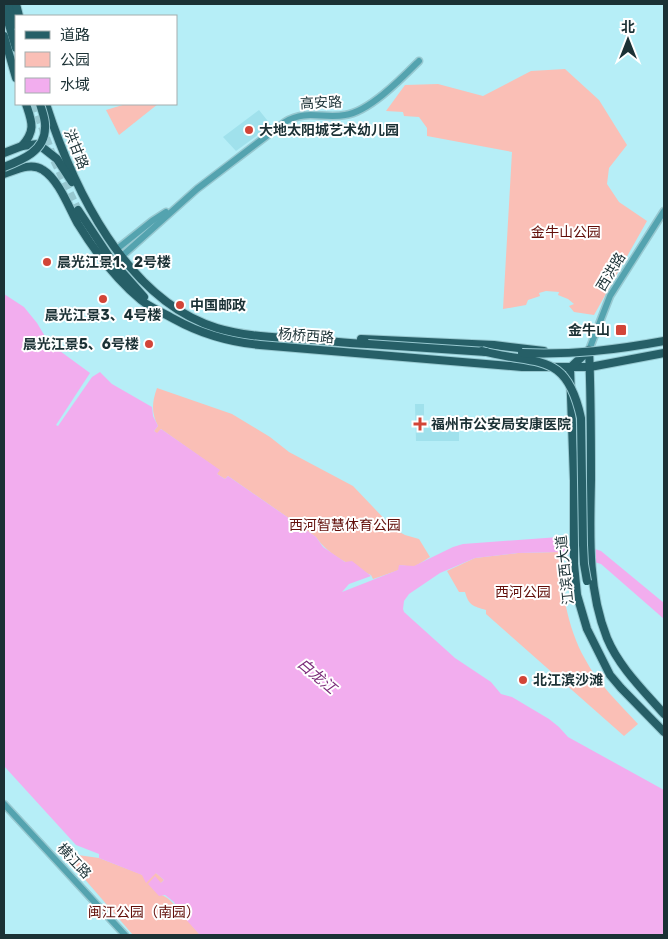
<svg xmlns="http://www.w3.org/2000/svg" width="668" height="939" viewBox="0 0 668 939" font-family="Rubik,'Noto Sans SC',sans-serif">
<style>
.built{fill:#a0e1ec}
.green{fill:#fabfb6}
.water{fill:#f2adee}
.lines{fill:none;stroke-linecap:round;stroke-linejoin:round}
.major-tunnel{stroke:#97c8d0;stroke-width:8;stroke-dasharray:8 4;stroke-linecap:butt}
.minor-casing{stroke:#97c8d0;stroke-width:9}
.major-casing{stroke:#97c8d0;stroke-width:10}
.minor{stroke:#54a3af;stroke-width:6}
.major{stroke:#265f67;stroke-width:8}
.major-bridge-casing{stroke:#97c8d0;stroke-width:10;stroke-linecap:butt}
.major-bridge{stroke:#265f67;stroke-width:8}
.poi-dot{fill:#d24538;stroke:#fff;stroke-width:2}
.labels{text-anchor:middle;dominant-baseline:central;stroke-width:4;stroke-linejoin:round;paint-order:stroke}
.street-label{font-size:14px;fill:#1b3135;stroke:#fff}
.poi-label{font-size:14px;font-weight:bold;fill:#1b3135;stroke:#fff;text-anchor:start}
.park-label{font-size:14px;fill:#620f0a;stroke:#fff}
.water-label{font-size:15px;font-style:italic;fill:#7a2b78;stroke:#fff}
</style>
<rect width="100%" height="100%" fill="#b6eef7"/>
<g class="built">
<polygon points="259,110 271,125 236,151 223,137"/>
<polygon points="415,404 424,404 424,428 459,429 459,441 416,441"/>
</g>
<g class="green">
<polygon points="565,69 599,100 627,145 609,168 607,184 619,202 647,221 594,315 574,312 569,306 574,304 568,299 558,295 559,292 546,291 539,293 540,296 528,300 526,305 503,309 512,152 427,136 427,128 419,117 404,116 403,112 386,111 405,85 438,84 483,96 531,71"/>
<polygon points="126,104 158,104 119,135 106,110"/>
<path d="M157 388 232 414 270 437 289 452 353 486 394 529 405 535 419 539 430 557 414 567 399 565V570L373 579 371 575C351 565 329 556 316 537L228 476 225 479 217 474 219 470 161 429 157 434 154 431 158 426C151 412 152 402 157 388Z"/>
<path d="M560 552C561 588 567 627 585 659 598 684 620 704 638 724L624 736 486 614V610C473 606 469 606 465 592H459L447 571 475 558 518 553Z"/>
<path d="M78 855 99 858 143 875 156 873 164 880 161 883V895C171 896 192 926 200 935H133L69 861Z"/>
</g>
<polygon class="water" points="4,294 24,307 37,323 49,343 90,373 56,425 58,426 92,377 100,372 112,384 152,407 153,416 158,426 154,431 157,433 161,429 220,470 217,474 225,479 228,476 316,537 323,547 345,562 352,561 371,576 349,584 342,592 398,570 399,565 414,566 453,547 463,544 559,537 601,551 664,603 664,619 601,564 560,552 518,553 475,558 440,573 409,594 404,601 403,609 404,612 455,658 491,682 501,694 512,697 549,719 559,727 568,737 664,790 664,935 200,935 180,913 174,902 165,895 159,896 148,884 155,876 161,883 164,880 156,873 146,883 142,875 99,858 99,854 76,845 4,766"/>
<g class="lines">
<polyline class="major-tunnel" points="34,104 54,160 78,210"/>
<defs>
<g id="minor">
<polyline points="117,249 152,221 166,212"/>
<path d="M122 256 197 189 285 122C306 109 323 119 345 115 369 112 402 78 419 61"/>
<polyline points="589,350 610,296 664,211"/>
<polyline points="4,804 125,935"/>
</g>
<g id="major">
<polyline points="10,4 16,25"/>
<polyline points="16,4 19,16"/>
<polyline points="4,8 16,48"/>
<polyline points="4,36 16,78"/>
<path d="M46 104C73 188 126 300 217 328 244 336 272 337 300 339 322 340 345 343 368 344"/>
<path d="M22 146C36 130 32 122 26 104"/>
<polyline points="4,153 22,146 38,144 57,159 72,182"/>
<path d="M4 174C16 170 31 162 43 170 59 180 69 208 78 224 94 250 117 280 141 300 151 308 162 312 174 319 201 334 229 342 260 345L522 367H590L664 353"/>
<polyline points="78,210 112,261 144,297"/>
<polyline points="361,339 494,345 544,351"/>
<polyline points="589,350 570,368 574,481 574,564 577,595 587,629 610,675 621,688 664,732"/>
<path d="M589 350C591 394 591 437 591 480 590 533 587 588 607 638 619 667 644 691 664 714"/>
</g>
</defs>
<use href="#minor" class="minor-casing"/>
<use href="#major" class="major-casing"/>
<use href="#minor" class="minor"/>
<use href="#major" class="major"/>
<defs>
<g id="major-bridge">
<path d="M4 167C22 160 45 151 45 128 46 120 42 111 40 104"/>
<polyline points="368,344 486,352"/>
<path d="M482 351C536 366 566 349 581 418L583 545 584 564 587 581"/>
<path d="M522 353C573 355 615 350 664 341"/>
</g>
</defs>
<use href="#major-bridge" class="major-bridge-casing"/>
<use href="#major-bridge" class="major-bridge"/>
</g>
<g class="poi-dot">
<circle cx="249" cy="130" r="5"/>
<circle cx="47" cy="262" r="5"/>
<circle cx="103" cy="299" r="5"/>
<circle cx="180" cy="305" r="5"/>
<rect x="615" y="324" width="12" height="12" rx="2.5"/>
<circle cx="149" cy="344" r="5"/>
<path d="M417.5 416.5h5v5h5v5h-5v5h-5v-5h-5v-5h5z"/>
<circle cx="523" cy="680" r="5"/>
</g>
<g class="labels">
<g class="street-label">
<text transform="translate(321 103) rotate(-3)">高安路</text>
<text transform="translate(76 149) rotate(68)">洪甘路</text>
<text transform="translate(611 272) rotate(-59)">西洪路</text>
<text transform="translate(306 336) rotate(4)">杨桥西路</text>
<text transform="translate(565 570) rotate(-96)">江滨西大道</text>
<text transform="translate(74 861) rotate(47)">横江路</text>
</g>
<g class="poi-label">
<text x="259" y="130">大地太阳城艺术幼儿园</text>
<text x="57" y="262">晨光江景1、2号楼</text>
<text x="190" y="305">中国邮政</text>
<text x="103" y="315" text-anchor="middle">晨光江景3、4号楼</text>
<text x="610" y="330" text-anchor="end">金牛山</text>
<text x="139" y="344" text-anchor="end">晨光江景5、6号楼</text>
<text x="431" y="424">福州市公安局安康医院</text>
<text x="533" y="680">北江滨沙滩</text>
</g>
<g class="park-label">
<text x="566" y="232">金牛山公园</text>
<text x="345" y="525">西河智慧体育公园</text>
<text x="523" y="592">西河公园</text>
<text x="144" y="912">闽江公园（南园）</text>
</g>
<g class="water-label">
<text transform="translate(317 676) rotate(40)">白龙江</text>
</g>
</g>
<rect width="668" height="939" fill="none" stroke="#1b3135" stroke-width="10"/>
<rect x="15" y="15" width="162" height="90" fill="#ffffff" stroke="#a4adae"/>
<rect x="25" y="31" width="25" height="8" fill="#265f67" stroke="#a4adae"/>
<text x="60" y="40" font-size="15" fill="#1b3135">道路</text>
<rect x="25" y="52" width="25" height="15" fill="#fabfb6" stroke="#a4adae"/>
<text x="60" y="65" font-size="15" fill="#1b3135">公园</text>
<rect x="25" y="78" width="25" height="15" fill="#f2adee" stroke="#a4adae"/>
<text x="60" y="90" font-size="15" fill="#1b3135">水域</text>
<g transform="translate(628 40)" stroke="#ffffff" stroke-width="4" paint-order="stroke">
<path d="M0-4L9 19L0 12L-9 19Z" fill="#1b3135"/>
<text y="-8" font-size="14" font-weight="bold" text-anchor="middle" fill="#1b3135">北</text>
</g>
</svg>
